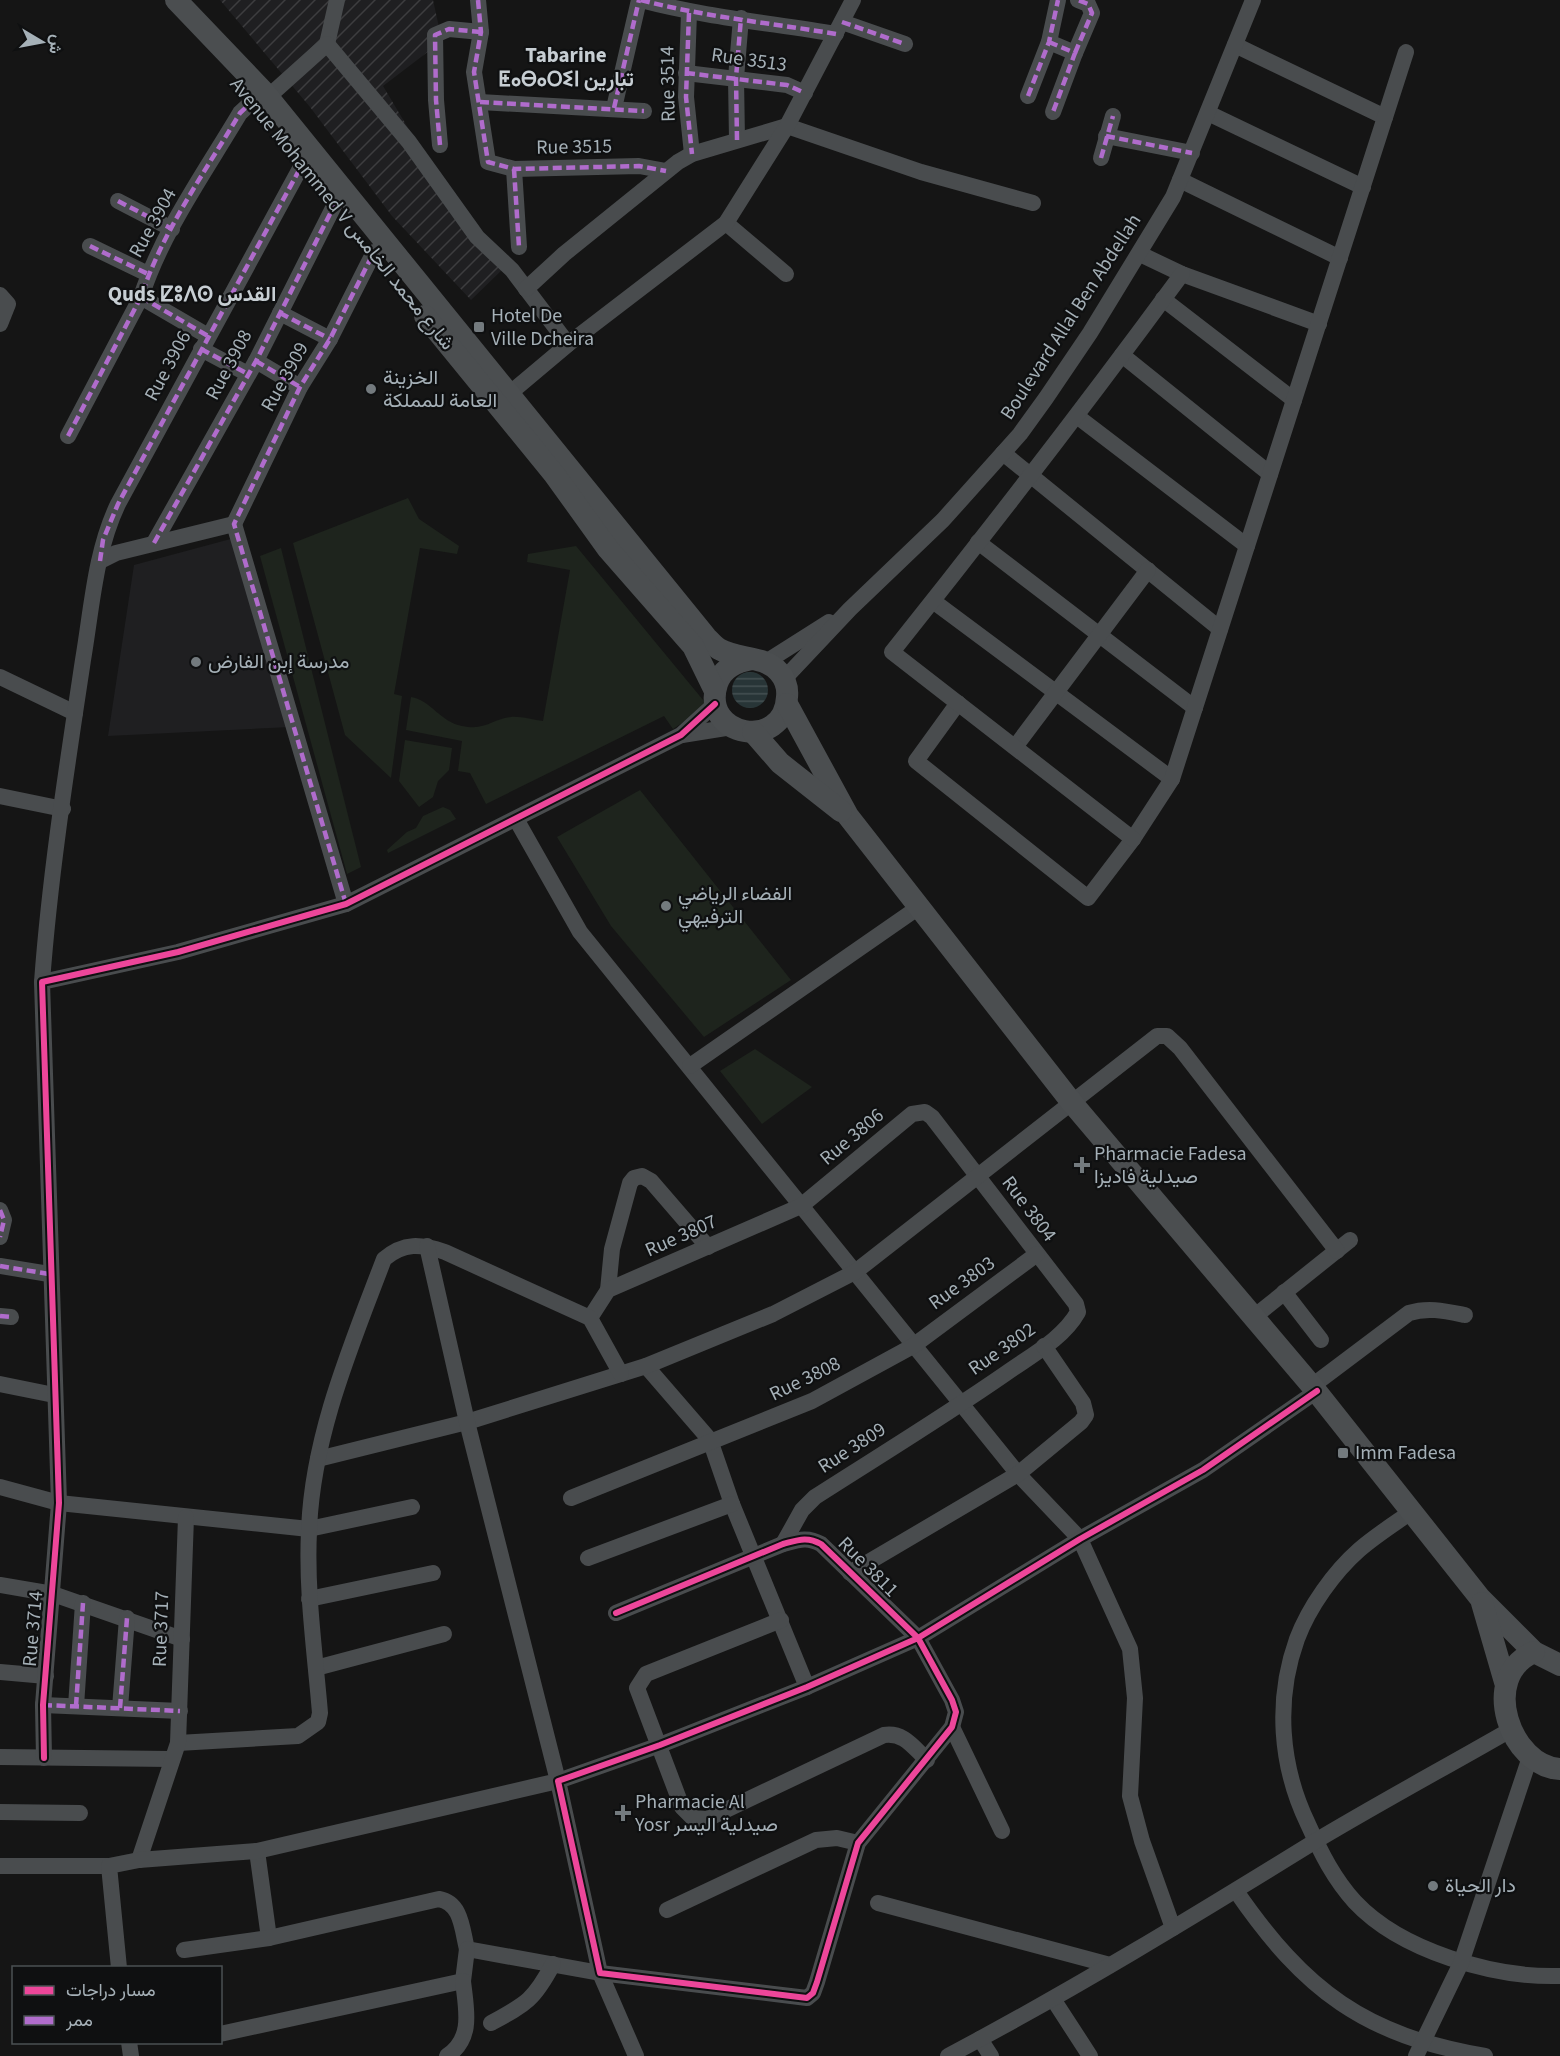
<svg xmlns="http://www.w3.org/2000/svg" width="1560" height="2056" viewBox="0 0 1560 2056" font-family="'Source Sans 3',Vazirmatn,'Noto Sans Tifinagh',sans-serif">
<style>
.built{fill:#1f1f21}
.industrial{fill:url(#industrial-furrows)}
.green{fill:#1e241d}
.water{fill:url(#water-rules)}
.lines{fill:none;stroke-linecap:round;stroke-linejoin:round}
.minor{stroke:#494c4e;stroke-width:16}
.major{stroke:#4b4e50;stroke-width:22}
.quiet{stroke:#b06ccc;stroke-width:4.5;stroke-dasharray:9 4.5;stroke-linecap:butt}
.cycleway-casing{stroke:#0f1011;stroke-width:10}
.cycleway{stroke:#ed469a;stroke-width:6}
.poi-dot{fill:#737a7e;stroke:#0f1011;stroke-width:2}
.labels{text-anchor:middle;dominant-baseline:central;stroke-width:4.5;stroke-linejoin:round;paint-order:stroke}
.street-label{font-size:20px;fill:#a5b0b7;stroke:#0f1011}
.poi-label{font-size:20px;fill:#a5b0b7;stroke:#0f1011;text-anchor:start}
.neighbourhood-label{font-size:21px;font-weight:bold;fill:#c7ced3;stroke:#0f1011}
</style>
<defs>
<pattern id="industrial-furrows" width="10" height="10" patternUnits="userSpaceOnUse" patternTransform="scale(1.5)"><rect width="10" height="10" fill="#1f1f21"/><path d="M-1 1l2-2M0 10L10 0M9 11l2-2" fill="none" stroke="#3d3d3f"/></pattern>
<pattern id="water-rules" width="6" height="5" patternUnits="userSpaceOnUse" patternTransform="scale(1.5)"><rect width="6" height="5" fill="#283537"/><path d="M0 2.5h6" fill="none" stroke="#445052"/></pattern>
</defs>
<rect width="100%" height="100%" fill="#151515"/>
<polygon class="built" points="238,537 290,727 108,736 134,565"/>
<polygon class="industrial" points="220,0 433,0 442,41 383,86 420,148 505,267 471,300 392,216 310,107"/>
<g class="green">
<polygon points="408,498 419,519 459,546 457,554 420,548 394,694 402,696 391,778 345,735 293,543"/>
<path d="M576 546 708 706 673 729 664 716 486 804 470 773 458 771 462 741 406 730 411 697C431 700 440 722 462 726 486 731 492 719 511 717 520 716 534 720 543 721L570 570 527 562 528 554Z"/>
<polygon points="281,548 361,867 347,874 260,556"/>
<polygon points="405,740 452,748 449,770 438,781 433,797 419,807 399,781"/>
<polygon points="640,790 791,980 704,1037 611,926 557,837"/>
<polygon points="443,807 450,810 456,819 388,853 387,850 407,832 416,828 423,816"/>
<polygon points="755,1049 812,1087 762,1124 720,1071"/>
</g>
<circle class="water" cx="750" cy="690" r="18"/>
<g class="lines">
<g class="minor">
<polyline points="478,0 481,32 474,72 488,162 514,169 639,166 666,171"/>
<path d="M641 0C705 17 771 23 836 34"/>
<polyline points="689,13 686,97 692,154"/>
<polyline points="842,22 905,44"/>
<polyline points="1049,42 1075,53 1053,112"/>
<polyline points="327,44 337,0"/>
<polyline points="1235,45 1385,117"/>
<polyline points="1075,53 1092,13 1088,4 1078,0"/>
<polyline points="686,73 787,85 805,93"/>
<polyline points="1028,96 1049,42 1058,0"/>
<polyline points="268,97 327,44 409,142 477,237 512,270 568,344"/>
<polyline points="480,102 644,111"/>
<polyline points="614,108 639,0"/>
<polyline points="1208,113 1363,187"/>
<polyline points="1106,136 1192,153"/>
<polyline points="737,140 736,78 741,18"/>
<polyline points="440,145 436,100 435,35 449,29 481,32"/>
<polyline points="1101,158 1113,116"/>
<polyline points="514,169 519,247"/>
<polyline points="1180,180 1340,258"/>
<polyline points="118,201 172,229"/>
<polyline points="726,223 786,274"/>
<polyline points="90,246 148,274"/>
<polyline points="1140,254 1182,274 1319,324"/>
<polyline points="526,289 564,254 678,162 692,154 787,126 921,172 1033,203"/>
<polyline points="0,295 8,304 0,324"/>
<polyline points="141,297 208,336"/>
<polyline points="1163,299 1294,400"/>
<polyline points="280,313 330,339"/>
<polyline points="201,349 248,374"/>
<polyline points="1122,355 1270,474"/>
<polyline points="256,361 300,387"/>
<polyline points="509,394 572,341 726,223 787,126 853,0"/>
<polyline points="1078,417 1247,546"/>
<path d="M68 436 141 297C162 232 205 172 240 113L253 101"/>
<polyline points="1003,453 1220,629"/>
<polyline points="234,524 346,904"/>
<polyline points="234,524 300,387 330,339 374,252"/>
<polyline points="978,542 1195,708"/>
<polyline points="154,543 256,361 335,204"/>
<polyline points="100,561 116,553 234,524"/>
<polyline points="933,601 1172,779"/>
<polyline points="766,662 829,622"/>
<polyline points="0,677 75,713"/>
<polyline points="785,682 784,679 850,609 943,520 1020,434 1046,398 1090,333 1173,197 1253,0"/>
<polyline points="958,703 916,761 1088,898 1133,839 1172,779 1406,52"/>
<polyline points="682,735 732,727"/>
<polyline points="1015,747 1148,570"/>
<polyline points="0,796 63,809"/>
<polyline points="516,819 580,932 1018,1474 1080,1539 1130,1649 1135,1698 1130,1796 1142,1841 1173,1928"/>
<path d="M1133 839 892 652C991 528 1088 402 1182 274"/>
<path d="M42 982C50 874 67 766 83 660 92 607 95 552 118 504L303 163"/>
<polyline points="690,1066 919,907"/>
<polyline points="0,1210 4,1220 0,1237"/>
<polyline points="0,1266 49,1274"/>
<polyline points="608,1290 612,1249 630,1183 634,1178 642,1176 651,1181 708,1247"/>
<polyline points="1284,1292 1321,1340"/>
<polyline points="0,1316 11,1317"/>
<polyline points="1255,1316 1350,1240"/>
<path d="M590 1318 608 1290 801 1206 912 1114 925 1112 932 1117 1076 1304 1078 1312C1063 1339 1030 1356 1005 1374 943 1417 879 1456 815 1497L802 1510 783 1544"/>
<polyline points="646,1366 710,1440 732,1504 807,1687"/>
<polyline points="0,1384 54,1395"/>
<path d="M1312 1386 1409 1313C1428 1307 1445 1311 1465 1315"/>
<polyline points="318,1459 467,1422 646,1366 773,1314 855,1272 1157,1036 1167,1036 1180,1048 1337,1251"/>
<polyline points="0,1487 59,1503 309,1529 412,1507"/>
<polyline points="571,1498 812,1401 913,1346 1037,1254"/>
<path d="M1411 1512C1394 1524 1375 1536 1359 1550 1334 1572 1309 1607 1297 1639 1275 1700 1280 1766 1308 1824 1321 1853 1334 1879 1355 1902 1401 1951 1494 1978 1560 1976"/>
<polyline points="588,1558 732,1504"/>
<polyline points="850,1573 1018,1474 1081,1422 1086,1415 1083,1403 1044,1346"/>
<polyline points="0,1585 53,1594 182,1639"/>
<polyline points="309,1599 433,1573"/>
<path d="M616 1613 783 1544C798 1540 807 1536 821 1544L918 1638 952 1700 956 1712 952 1727 858 1843 817 1982 813 1993 807 1998 600 1973 558 1781 660 1745 807 1687 918 1638 1080 1539 1203 1470 1317 1391"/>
<path d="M781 1620 646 1674 637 1688 682 1807 693 1818 707 1819 884 1735C904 1732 913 1747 927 1760"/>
<polyline points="316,1668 444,1634"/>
<polyline points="0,1672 46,1676"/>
<polyline points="43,1705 180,1711"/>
<polyline points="76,1706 83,1603"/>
<polyline points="120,1708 127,1618"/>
<polyline points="952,1727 1002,1831"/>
<path d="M178 1743 298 1736 318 1722 320 1713C315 1652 306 1592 309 1531 312 1437 351 1346 384 1259 404 1242 421 1244 445 1252L590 1318 621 1374"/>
<polyline points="0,1757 170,1759"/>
<polyline points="44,1758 43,1705 59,1503 42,982 178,952 346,904 681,735 715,704"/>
<polyline points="0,1812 80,1813"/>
<polyline points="257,1851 269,1938"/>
<polyline points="139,1860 178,1743 186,1517"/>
<polyline points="0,1866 109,1866"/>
<path d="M1236 1891C1305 1991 1364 2035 1485 2056"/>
<polyline points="878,1903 1110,1965"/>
<polyline points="667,1910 816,1840 837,1838 858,1843"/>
<path d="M184 1950 269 1938 439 1899C462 1903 462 1930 467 1949L600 1973 636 2056"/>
<polyline points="119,1968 109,1866 139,1860 257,1851 558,1781 467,1422 427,1246"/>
<polyline points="1053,1999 1090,2056"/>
<path d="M491 2023C526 2004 534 2000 553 1964"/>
<polyline points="220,2034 463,1981 467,1949"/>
<polyline points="980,2039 991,2056"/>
<polyline points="129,2042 131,2056"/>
<path d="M447 2056C474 2038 466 2009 463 1981"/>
<path d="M948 2056C1073 1990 1194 1916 1314 1842 1379 1803 1446 1767 1512 1729"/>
<polyline points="1416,2056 1461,1963 1530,1757"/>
</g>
<g class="major">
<path d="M176 0 263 91 706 637C710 641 714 646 719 649 738 660 764 655 779 672 785 679 788 688 787 697 784 752 700 737 717 684 722 668 736 662 752 659"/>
<polyline points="425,316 554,474 608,549 693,646 715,691"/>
<polyline points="787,704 848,816 1073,1104 1312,1386 1480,1598 1534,1652 1560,1665"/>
<polyline points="753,732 780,763 841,811"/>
<polyline points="1482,1603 1505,1682"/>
<path d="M1534 1652C1478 1677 1511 1767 1560 1769"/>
</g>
<g class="quiet">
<polyline points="478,0 481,32 474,72 488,162 514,169 639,166 666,171"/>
<path d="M641 0C705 17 771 23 836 34"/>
<polyline points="689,13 686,97 692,154"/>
<polyline points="842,22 905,44"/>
<polyline points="1049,42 1075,53 1053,112"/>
<polyline points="1075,53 1092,13 1088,4 1078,0"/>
<polyline points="686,73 787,85 805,93"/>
<polyline points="1028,96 1049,42 1058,0"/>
<polyline points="480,102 644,111"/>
<polyline points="614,108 639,0"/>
<polyline points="1106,136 1192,153"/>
<polyline points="737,140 736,78 741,18"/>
<polyline points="440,145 436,100 435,35 449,29 481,32"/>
<polyline points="1101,158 1113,116"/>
<polyline points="514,169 519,247"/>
<polyline points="118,201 172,229"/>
<polyline points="90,246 148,274"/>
<polyline points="141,297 208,336"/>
<polyline points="280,313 330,339"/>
<polyline points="201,349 248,374"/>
<polyline points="256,361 300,387"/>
<path d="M68 436 141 297C162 232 205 172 240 113L253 101"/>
<polyline points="154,543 256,361 335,204"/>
<polyline points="100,561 103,540 118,504 303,163"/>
<polyline points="346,904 234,524 300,387 330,339 374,252"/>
<polyline points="0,1210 4,1220 0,1237"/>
<polyline points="0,1266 49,1274"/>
<polyline points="0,1316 11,1317"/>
<polyline points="43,1705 180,1711"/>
<polyline points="76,1706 83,1603"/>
<polyline points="120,1708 127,1618"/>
</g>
<defs>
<g id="cycleway">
<path d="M616 1613 783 1544C798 1540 807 1536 821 1544L918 1638 952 1700 956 1712 952 1727 858 1843 817 1982 813 1993 807 1998 600 1973 558 1781 660 1745 807 1687 918 1638 1080 1539 1203 1470 1317 1391"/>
<polyline points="44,1758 43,1705 59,1503 42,982 178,952 346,904 681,735 715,704"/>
</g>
</defs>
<use href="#cycleway" class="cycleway-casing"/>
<use href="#cycleway" class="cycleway"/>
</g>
<g class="poi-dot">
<rect x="473" y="321" width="12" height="12" rx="3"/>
<circle cx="371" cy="389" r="6"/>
<circle cx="196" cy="662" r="6"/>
<circle cx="666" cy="906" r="6"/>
<path d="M1079 1156h6v6h6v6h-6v6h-6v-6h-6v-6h6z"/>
<rect x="1337" y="1447" width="12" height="12" rx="3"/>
<path d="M620 1804h6v6h6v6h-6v6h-6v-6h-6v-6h6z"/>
<circle cx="1433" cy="1886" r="6"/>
</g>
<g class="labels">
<g class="street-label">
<text transform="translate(749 60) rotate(8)">Rue 3513</text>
<text transform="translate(668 84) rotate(-91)">Rue 3514</text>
<text transform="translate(574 147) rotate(-1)">Rue 3515</text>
<text transform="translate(342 214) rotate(51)">Avenue Mohammed V شارع محمد الخامس</text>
<text transform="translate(153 223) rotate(-61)">Rue 3904</text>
<text transform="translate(1071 317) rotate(-57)">Boulevard Allal Ben Abdellah</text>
<text transform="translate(229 365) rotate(-62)">Rue 3908</text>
<text transform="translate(168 366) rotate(-62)">Rue 3906</text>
<text transform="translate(285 377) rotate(-61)">Rue 3909</text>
<text transform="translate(852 1137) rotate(-40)">Rue 3806</text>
<text transform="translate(1029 1209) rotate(53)">Rue 3804</text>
<text transform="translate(681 1236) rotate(-24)">Rue 3807</text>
<text transform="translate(962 1283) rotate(-36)">Rue 3803</text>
<text transform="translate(1002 1349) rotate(-35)">Rue 3802</text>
<text transform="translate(805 1379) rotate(-26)">Rue 3808</text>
<text transform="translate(852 1448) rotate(-33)">Rue 3809</text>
<text transform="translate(868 1567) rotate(45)">Rue 3811</text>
<text transform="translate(33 1629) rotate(-85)">Rue 3714</text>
<text transform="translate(161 1629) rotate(-88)">Rue 3717</text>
</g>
<g class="poi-label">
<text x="491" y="316">Hotel De<tspan x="491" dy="23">Ville Dcheira</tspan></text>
<text x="383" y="378">الخزينة<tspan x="383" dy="23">العامة للمملكة</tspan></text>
<text x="208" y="662">مدرسة إبن الفارض</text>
<text x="678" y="894">الفضاء الرياضي<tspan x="678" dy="23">الترفيهي</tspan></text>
<text x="1094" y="1154">Pharmacie Fadesa<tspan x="1094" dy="23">صيدلية فاديزا</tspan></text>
<text x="1355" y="1453">Imm Fadesa</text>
<text x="635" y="1802">Pharmacie Al<tspan x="635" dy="23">Yosr صيدلية اليسر</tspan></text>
<text x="1445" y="1886">دار الحياة</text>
</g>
<g class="neighbourhood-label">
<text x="566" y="55">Tabarine<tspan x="566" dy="24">ⵟⴰⴱⴰⵔⵉⵏ تبارين</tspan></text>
<text x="192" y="294">Quds ⵇⵓⴷⵙ القدس</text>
</g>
</g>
<rect x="12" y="1966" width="210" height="78" fill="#0f1011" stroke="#4b5053" stroke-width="1.5"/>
<rect x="24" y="1986" width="30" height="9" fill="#ed469a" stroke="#4b5053" stroke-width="1.5"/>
<text x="66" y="1996" font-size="18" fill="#a5b0b7">مسار دراجات</text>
<rect x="24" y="2016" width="30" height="9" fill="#b06ccc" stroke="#4b5053" stroke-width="1.5"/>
<text x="66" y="2026" font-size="18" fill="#a5b0b7">ممر</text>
<g transform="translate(42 42) rotate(100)" stroke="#0f1011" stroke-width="4.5" paint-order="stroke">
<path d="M0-4.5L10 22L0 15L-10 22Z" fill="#a5b0b7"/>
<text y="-9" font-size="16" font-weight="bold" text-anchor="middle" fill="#a5b0b7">ش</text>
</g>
</svg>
